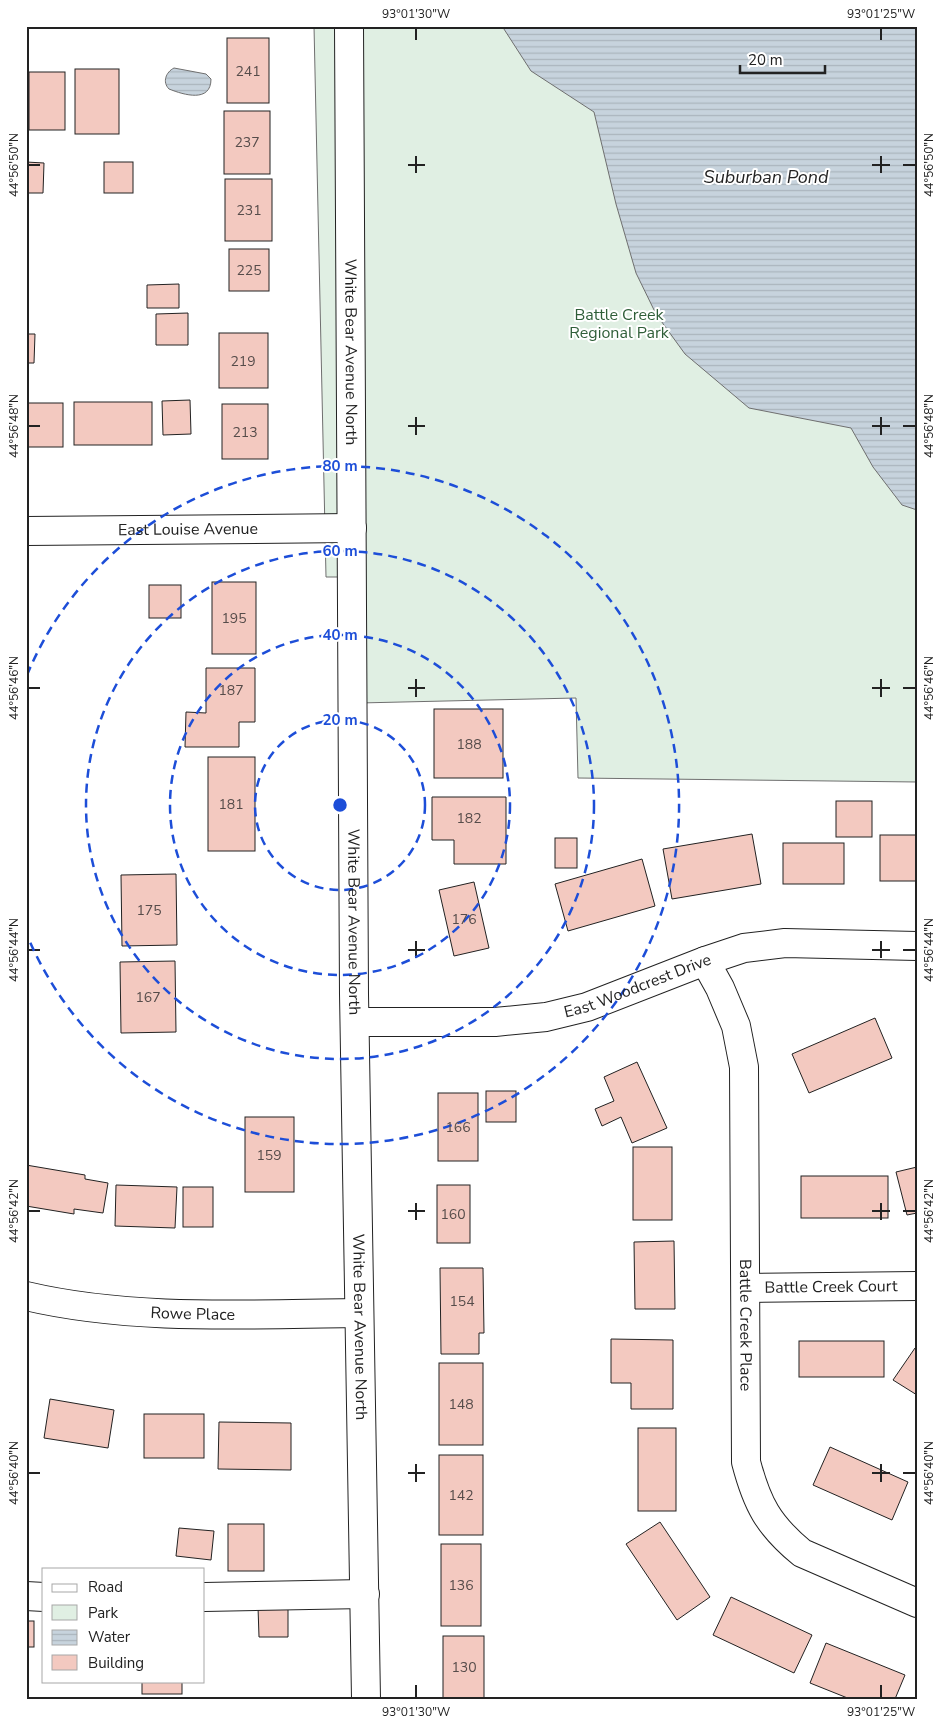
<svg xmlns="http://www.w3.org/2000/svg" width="943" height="1725" viewBox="0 0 943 1725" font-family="'Nunito Sans',sans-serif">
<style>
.green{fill:#e0efe3;stroke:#6f6f6f}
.water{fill:url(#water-rules);stroke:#6f6f6f}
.building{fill:#f3c9c0;stroke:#222}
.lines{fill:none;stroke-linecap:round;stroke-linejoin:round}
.minor-casing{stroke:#222;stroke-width:30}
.minor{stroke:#fff;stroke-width:28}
.ticks{fill:none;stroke:#222;stroke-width:2}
.ring{fill:none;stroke:#1d4ed8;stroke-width:2.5;stroke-dasharray:9 6}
.labels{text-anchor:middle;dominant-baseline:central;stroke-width:4;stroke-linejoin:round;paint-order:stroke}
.number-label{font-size:14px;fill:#564c4a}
.park-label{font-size:16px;fill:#2f5e38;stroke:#fff}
.street-label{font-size:16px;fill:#222;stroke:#fff}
.water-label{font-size:18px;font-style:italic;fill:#222;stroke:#fff}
.centre{fill:#1d4ed8;stroke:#fff;stroke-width:2.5}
.ring-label{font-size:15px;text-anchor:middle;font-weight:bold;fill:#1d4ed8;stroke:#fff;stroke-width:4;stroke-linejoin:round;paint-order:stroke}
.neatline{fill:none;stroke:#222;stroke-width:2}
.ticks-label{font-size:12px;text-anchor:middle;fill:#222}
</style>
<defs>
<pattern id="water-rules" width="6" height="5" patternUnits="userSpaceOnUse" patternTransform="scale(1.25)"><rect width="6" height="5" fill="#c7d3dd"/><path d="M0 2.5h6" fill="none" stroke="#abb5bd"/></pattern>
</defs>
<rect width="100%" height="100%" fill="#fff"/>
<polygon class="green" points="314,26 917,26 917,782 578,778 576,698 359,703 356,577 326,577"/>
<g class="water">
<polygon points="502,26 917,26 917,510 902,505 873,467 851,428 749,408 685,354 656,314 636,273 616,204 594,112 531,71"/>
<path d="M174 68 206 74 211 79C211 103 184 95 169 89 162 82 166 72 174 68Z"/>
</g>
<g class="building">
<rect x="227" y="38" width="42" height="65"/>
<rect x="75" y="69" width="44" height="65"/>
<rect x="29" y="72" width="36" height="58"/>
<rect x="224" y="111" width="46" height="63"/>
<polygon points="26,162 44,163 43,193 26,193"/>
<rect x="104" y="162" width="29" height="31"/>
<rect x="225" y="179" width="47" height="62"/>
<rect x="229" y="249" width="40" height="42"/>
<polygon points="179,284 179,308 147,308 147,285"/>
<polygon points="188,313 188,345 156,345 156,314"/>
<rect x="219" y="333" width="49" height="55"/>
<polygon points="26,334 35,334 34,363 26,363"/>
<polygon points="190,400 191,434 163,435 162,401"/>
<rect x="74" y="402" width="78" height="43"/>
<rect x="26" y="403" width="37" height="44"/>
<rect x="222" y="404" width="46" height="55"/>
<rect x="212" y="582" width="44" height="72"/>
<rect x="149" y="585" width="32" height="33"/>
<polygon points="206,668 255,668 255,722 239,722 239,747 185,747 186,712 206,713"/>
<rect x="434" y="709" width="69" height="69"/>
<rect x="208" y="757" width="47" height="94"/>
<polygon points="432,797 506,797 506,864 454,864 454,840 432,840"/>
<rect x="836" y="801" width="36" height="36"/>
<polygon points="752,834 761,884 672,899 663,849"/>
<rect x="880" y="835" width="37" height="46"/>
<rect x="555" y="838" width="22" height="30"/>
<rect x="783" y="843" width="61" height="41"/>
<polygon points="642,859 655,906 568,931 555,884"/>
<polygon points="176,874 177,945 122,946 121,875"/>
<polygon points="474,882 489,948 454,956 439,890"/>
<polygon points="175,961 176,1032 121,1033 120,962"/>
<polygon points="875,1018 892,1058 809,1093 792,1054"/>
<polygon points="637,1062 667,1128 632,1143 621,1117 602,1126 595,1109 614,1101 604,1077"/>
<rect x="486" y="1091" width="30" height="31"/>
<rect x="438" y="1093" width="40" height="68"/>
<rect x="245" y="1117" width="49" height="75"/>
<rect x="633" y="1147" width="39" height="73"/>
<polygon points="26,1165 85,1175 85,1179 108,1183 103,1213 74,1209 74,1214 26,1206"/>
<polygon points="917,1167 917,1213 907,1215 896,1172"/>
<rect x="801" y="1176" width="87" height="42"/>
<polygon points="116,1185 177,1187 175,1228 115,1226"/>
<rect x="437" y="1185" width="33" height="58"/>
<rect x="183" y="1187" width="30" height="40"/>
<polygon points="674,1241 675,1309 635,1309 634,1242"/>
<polygon points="440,1268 483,1268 484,1333 479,1333 479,1354 441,1354"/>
<polygon points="611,1339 673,1340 673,1409 631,1409 631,1383 611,1383"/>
<rect x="799" y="1341" width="85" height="36"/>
<polygon points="915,1348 917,1349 917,1395 893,1380"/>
<rect x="439" y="1363" width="44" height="82"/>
<polygon points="50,1399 114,1410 108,1448 44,1438"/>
<rect x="144" y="1414" width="60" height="44"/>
<polygon points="219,1422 291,1423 291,1470 218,1469"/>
<rect x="638" y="1428" width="38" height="83"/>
<polygon points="830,1447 908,1482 892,1520 813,1485"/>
<rect x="439" y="1455" width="44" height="80"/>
<polygon points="660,1522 710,1597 677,1620 626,1544"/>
<rect x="228" y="1524" width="36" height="47"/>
<polygon points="179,1528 214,1531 211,1560 176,1556"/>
<rect x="441" y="1544" width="40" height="82"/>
<polygon points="731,1597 812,1635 794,1673 713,1635"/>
<polygon points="258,1607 288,1607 288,1637 259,1637"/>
<rect x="26" y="1621" width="8" height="26"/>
<rect x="443" y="1636" width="41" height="63"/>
<polygon points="826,1643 905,1675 895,1699 850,1699 810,1683"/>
<rect x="142" y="1681" width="40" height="13"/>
</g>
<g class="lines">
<defs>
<g id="minor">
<path id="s1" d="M349 26 354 994 366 1699"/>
<path id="s2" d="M26 531 352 528"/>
<path id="s3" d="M705 961 720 988 736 1026 744 1067 746 1462C757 1504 768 1525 802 1553L917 1603"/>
<path id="s4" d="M355 1022H495L546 1017 587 1007 705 961 744 948 785 943 917 946"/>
<path id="s5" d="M746 1288 917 1286"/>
<path id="s6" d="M26 1296C132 1321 250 1314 358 1313"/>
<polyline points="26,1596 44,1597"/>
<polyline points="204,1597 365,1594"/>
</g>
</defs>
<use href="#minor" class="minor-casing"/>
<use href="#minor" class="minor"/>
</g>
<path class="ticks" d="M416 28V40M881 28V40M416 156V173M881 156V173M28 165H40M408 165H425M872 165H890M903 165H916M416 417V435M881 417V435M28 426H40M408 426H425M872 426H890M903 426H916M416 679V697M881 679V697M28 688H40M408 688H425M872 688H890M903 688H916M416 941V958M881 941V958M28 950H40M408 950H425M872 950H890M903 950H916M416 1203V1220M881 1203V1220M28 1211H40M408 1211H425M872 1211H890M903 1211H916M416 1464V1482M881 1464V1482M28 1473H40M408 1473H425M872 1473H890M903 1473H916M416 1685V1698M881 1685V1698"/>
<g class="ring">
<circle cx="340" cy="805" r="85"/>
<circle cx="340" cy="805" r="170"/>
<circle cx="340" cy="805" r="254"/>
<path d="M27 675A339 339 0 1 1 27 935"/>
</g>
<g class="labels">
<g class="number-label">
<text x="248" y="71">241</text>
<text x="247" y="142">237</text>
<text x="249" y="210">231</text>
<text x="249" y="270">225</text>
<text x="243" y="361">219</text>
<text x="245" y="432">213</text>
<text x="234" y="618">195</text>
<text x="231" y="690">187</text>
<text x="469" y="744">188</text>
<text x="231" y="804">181</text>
<text x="469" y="818">182</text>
<text x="149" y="910">175</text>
<text x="464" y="919">176</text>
<text x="148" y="997">167</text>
<text x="458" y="1127">166</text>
<text x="269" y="1155">159</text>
<text x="453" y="1214">160</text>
<text x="462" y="1301">154</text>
<text x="461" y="1404">148</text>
<text x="461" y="1495">142</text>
<text x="461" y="1585">136</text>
<text x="464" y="1667">130</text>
</g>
<g class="park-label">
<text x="619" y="315">Battle Creek<tspan x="619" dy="18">Regional Park</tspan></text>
</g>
<g class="street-label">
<text stroke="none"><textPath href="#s1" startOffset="326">White Bear Avenue North</textPath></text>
<text stroke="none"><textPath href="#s2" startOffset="162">East Louise Avenue</textPath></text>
<text stroke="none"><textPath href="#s1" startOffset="896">White Bear Avenue North</textPath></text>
<text stroke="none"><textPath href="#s4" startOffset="288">East Woodcrest Drive</textPath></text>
<text stroke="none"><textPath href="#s5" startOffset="85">Battle Creek Court</textPath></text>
<text stroke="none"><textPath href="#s6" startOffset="168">Rowe Place</textPath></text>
<text stroke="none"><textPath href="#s3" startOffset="372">Battle Creek Place</textPath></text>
<text stroke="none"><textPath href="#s1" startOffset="1301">White Bear Avenue North</textPath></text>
</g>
<g class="water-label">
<text x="766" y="177">Suburban Pond</text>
</g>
</g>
<circle cx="340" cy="805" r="8" class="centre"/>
<g class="ring-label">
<text x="340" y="471">80 m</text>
<text x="340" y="556">60 m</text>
<text x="340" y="640">40 m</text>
<text x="340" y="725">20 m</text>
</g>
<rect width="943" height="1725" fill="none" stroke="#ffffff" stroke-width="55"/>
<rect x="42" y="1568" width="162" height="115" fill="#ffffff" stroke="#a7a7a7"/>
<rect x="52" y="1584" width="25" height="8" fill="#ffffff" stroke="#a7a7a7"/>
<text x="88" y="1592" font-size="15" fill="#222222">Road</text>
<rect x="52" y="1605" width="25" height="15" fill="#e0efe3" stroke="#a7a7a7"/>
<text x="88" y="1618" font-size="15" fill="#222222">Park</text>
<rect x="52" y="1630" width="25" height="15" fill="url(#water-rules)" stroke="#a7a7a7"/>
<text x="88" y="1642" font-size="15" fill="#222222">Water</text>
<rect x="52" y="1655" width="25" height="15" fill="#f3c9c0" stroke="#a7a7a7"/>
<text x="88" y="1668" font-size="15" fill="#222222">Building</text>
<path d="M740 65v8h85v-8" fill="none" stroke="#222222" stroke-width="2.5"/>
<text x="748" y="65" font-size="15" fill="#222222" stroke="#ffffff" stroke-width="4" paint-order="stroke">20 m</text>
<rect x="28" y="28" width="888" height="1670" class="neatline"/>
<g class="ticks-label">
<text x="416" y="18">93°01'30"W</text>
<text x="881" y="18">93°01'25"W</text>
<text transform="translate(14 165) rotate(-90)" y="4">44°56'50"N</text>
<text transform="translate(929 165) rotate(-90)" y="4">44°56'50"N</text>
<text transform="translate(14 426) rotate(-90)" y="4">44°56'48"N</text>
<text transform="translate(929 426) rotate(-90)" y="4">44°56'48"N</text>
<text transform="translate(14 688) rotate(-90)" y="4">44°56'46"N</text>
<text transform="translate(929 688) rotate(-90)" y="4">44°56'46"N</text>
<text transform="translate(14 950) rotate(-90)" y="4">44°56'44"N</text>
<text transform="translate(929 950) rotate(-90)" y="4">44°56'44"N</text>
<text transform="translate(14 1211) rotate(-90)" y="4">44°56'42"N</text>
<text transform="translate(929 1211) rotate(-90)" y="4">44°56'42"N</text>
<text transform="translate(14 1473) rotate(-90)" y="4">44°56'40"N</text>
<text transform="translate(929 1473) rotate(-90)" y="4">44°56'40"N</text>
<text x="416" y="1716">93°01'30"W</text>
<text x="881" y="1716">93°01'25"W</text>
</g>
</svg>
